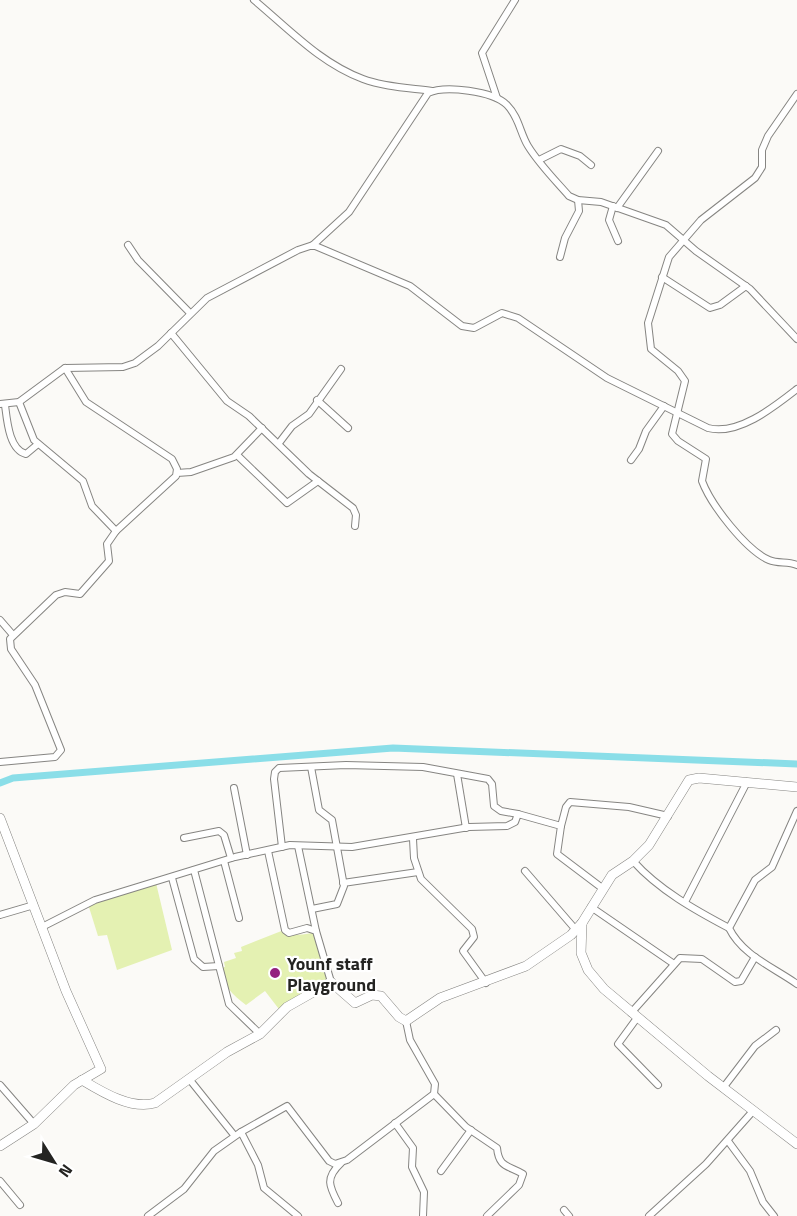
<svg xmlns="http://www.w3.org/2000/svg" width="797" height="1216" viewBox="0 0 797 1216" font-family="'Titillium Web',sans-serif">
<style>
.green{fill:#e4f1b2}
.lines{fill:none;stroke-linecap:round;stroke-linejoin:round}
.canal{stroke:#8adee8;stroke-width:7}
.street-casing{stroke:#868582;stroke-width:8}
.secondary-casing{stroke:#868582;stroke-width:10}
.street{stroke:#fff;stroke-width:6}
.secondary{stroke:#fff;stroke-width:9}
.poi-dot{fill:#94207e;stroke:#fff;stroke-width:2}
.labels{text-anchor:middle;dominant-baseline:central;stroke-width:4.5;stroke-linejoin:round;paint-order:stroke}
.poi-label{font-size:18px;font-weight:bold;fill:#242422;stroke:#fff;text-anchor:start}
</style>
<rect width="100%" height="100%" fill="#fbfaf7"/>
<g class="green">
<polygon points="156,883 172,950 117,970 107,935 98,936 88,904"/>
<path d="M284 930C293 938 306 934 317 932L331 981 282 1013 265 991 246 1005C233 995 222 985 220 968L225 967 224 962 236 958 234 953 242 951 241 947Z"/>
</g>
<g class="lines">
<polyline class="canal" points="0,783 13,778 393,748 797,764"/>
<defs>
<g id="street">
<path d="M254 0C289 29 320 63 363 79 384 87 410 88 432 91"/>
<path d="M797 94 768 136 762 150V167L755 178 701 220 669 257 648 323 651 349 678 371 685 381 672 434 678 441 706 459 702 481C711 505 746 550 769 560 778 564 788 561 797 565"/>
<polyline points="497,98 482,53 515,0"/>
<polyline points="539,160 561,149 580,156 591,165"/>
<polyline points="613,206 609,220 618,241"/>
<polyline points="617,208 658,151"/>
<polyline points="128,245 138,260 190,313"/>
<path d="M313 245 349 212 428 93C445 85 493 91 507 105 519 117 520 133 528 146 539 164 555 180 569 196L578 200 601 202 666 225 696 251 750 289 797 339"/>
<polyline points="560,257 565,238 579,211 578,200"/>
<polyline points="662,277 710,308 720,305 746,286"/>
<polyline points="171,333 227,401 249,416 309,474 353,508 356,515 355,526"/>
<polyline points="317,400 348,428"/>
<polyline points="19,402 34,440 83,481 92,506 116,531"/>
<path d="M0 404 19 402 65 368 123 367 135 363 158 346 207 298 298 250 313 245 410 286 462 326 474 328 502 313 518 318 607 378 708 428C738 436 774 407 797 389"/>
<path d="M5 405C7 420 9 450 26 454L38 444"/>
<polyline points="279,443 292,426 309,414 341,369"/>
<polyline points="237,455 287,503 318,481"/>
<polyline points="631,460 639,449 646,431 664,406"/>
<polyline points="177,473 191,472 234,457 262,428"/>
<polyline points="0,620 13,635"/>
<polyline points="0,762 55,757 61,750 35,685 11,649 10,639 56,595 65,592 80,594 109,561 107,544 116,531 176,476 177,469 172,459 86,402 65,368"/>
<polyline points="311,767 319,810 332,820 344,886 337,904 312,909"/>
<polyline points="457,774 466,828"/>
<polyline points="234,788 247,855"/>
<path d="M797 811 772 867 755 880 729 928C742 955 773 967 797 984"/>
<polyline points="561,826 566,807 570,802 629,807 668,816"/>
<polyline points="184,838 219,831 224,835 231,858"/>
<polyline points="413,839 414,858 421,879 472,929 474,937 463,951 486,983"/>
<polyline points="298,846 316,931"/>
<polyline points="282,847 274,779 275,772 279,768 346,765 423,767 488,779 492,784 494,806 501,811 518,814"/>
<polyline points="268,851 285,930 289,933 307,928 316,931 331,982"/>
<polyline points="224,861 239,918"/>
<path d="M633 861C659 890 695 910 729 928"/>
<polyline points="194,870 229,1004 260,1034"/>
<polyline points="525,871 576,930"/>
<polyline points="172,878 194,959 203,967 219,966"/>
<polyline points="343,883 418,872"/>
<polyline points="685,902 747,782"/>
<polyline points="591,907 674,964"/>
<polyline points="0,915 34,905"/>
<polyline points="42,927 95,900 235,857 290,845 352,847 469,827 507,826 515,822 518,814 561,826 557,854 602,888"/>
<polyline points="631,1013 680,958 702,959 735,982 741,981 755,957"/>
<polyline points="637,1018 618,1044 658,1085"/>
<polyline points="190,1080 234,1135"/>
<polyline points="0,1085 34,1124"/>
<polyline points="723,1088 755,1046 776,1030"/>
<path d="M434 1094 466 1127 497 1148C499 1168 508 1165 523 1174L519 1185 487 1216"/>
<polyline points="395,1123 413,1148 412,1167 424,1192 423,1216"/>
<polyline points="728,1141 750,1171 763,1202 774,1216"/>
<polyline points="441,1171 471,1130"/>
<polyline points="0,1181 20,1205"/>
<path d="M338 1203C329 1186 325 1178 341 1163"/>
<polyline points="564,1210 569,1216"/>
<polyline points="148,1216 184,1189 214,1151 241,1132"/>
<polyline points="298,1216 264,1188 258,1165 241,1132 287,1106 329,1161 335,1164 347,1160 434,1094 435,1084 410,1040 406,1021"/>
<polyline points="649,1216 706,1164 753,1111"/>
</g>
<g id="secondary">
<polyline points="0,818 66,991 101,1069 74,1085 34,1124 0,1146"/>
<polyline points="582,923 581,953 588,970 604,989 708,1076 797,1144"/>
<path d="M82 1080C102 1092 131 1110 155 1103L227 1052 260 1034 287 1007 331 982 355 1003 372 995 381 996 399 1017 406 1021 440 998 526 966 571 935 582 923 612 875 633 861 649 845 689 780 699 778 797 787"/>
</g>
</defs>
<use href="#street" class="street-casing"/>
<use href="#secondary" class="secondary-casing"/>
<use href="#street" class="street"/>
<use href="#secondary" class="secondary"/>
</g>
<circle class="poi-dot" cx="275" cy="973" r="6"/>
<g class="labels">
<g class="poi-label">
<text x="287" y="963">Younf staff<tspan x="287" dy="21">Playground</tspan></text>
</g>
</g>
<g transform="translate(54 1162) rotate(127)" stroke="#ffffff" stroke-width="4.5" paint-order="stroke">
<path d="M0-4.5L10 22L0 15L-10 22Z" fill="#242422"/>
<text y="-9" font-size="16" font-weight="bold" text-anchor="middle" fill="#242422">N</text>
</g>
</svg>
